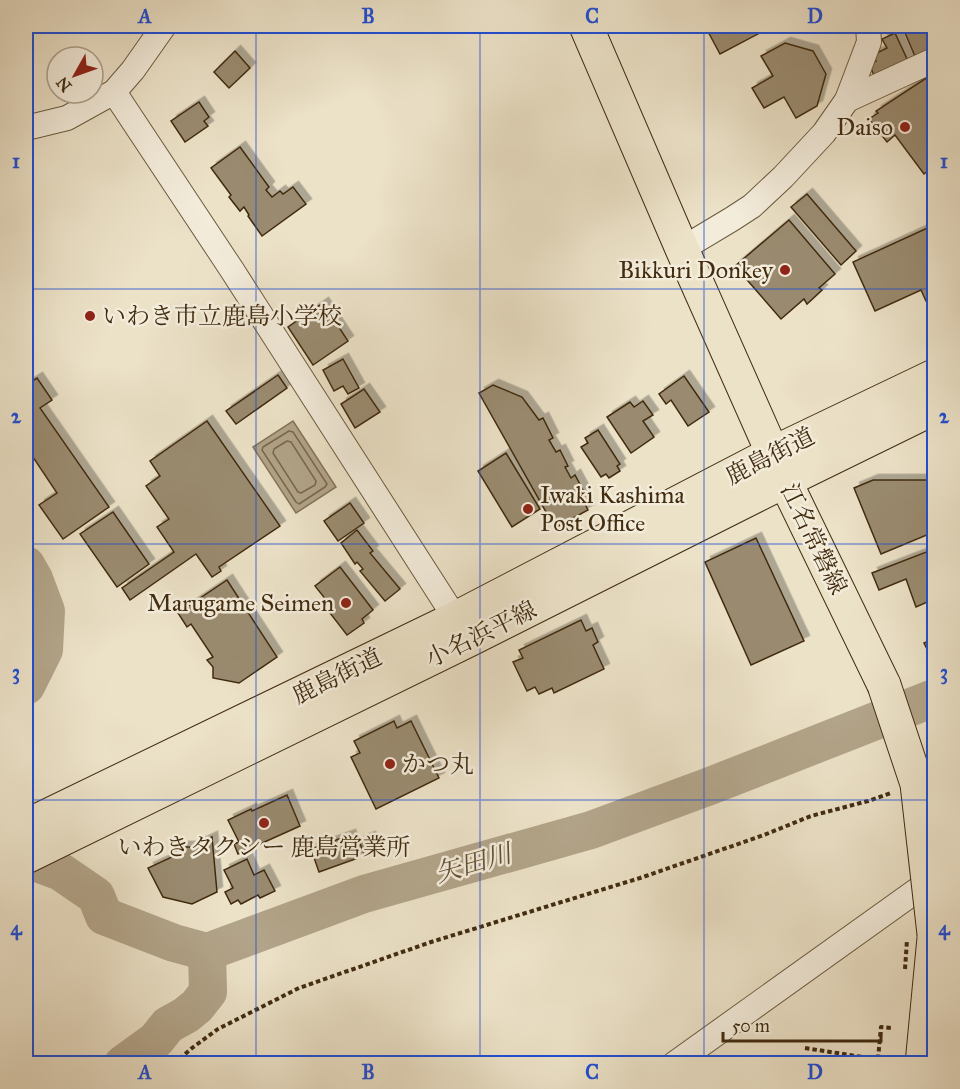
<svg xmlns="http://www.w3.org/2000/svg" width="960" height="1089" viewBox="0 0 960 1089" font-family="'IM FELL Great Primer','Noto Serif JP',serif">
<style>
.water{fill:#b2a489;stroke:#857459;stroke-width:1.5}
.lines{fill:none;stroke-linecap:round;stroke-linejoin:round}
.shore{stroke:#7a684c;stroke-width:1.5}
.river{stroke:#b2a489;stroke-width:38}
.building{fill:#9a8b70;stroke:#412c10;stroke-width:1.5;filter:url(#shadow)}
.minor-casing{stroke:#6c5a3e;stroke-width:26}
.primary-casing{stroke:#412c10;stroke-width:35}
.path{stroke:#412c10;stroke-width:4;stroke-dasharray:4.5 3;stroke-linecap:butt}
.minor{stroke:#f3ecdb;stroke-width:24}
.primary{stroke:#ece2c8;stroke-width:33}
.primary-bridge-casing{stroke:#412c10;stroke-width:35;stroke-linecap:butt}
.path-bridge{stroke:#412c10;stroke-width:4;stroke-dasharray:4.5 3;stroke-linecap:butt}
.primary-bridge{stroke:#ece2c8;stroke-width:33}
.grid{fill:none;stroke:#1d4ed8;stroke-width:1.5;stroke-opacity:0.55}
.poi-dot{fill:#8f2418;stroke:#f3ecdb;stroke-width:2}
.labels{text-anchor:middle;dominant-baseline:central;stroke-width:5;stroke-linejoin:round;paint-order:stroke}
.poi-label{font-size:24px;fill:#412c10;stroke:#f3ecdb;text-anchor:end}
.street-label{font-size:24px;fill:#412c10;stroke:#f3ecdb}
.water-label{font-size:26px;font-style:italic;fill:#635034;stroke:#f3ecdb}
.neatline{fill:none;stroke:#1d4ed8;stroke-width:2}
.grid-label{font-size:20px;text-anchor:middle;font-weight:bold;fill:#1d4ed8}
</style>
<defs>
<filter id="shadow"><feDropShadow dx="5.5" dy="-5.5" stdDeviation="0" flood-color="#0004"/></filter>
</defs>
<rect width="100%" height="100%" fill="#ece2c8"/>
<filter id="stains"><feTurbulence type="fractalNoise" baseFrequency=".00333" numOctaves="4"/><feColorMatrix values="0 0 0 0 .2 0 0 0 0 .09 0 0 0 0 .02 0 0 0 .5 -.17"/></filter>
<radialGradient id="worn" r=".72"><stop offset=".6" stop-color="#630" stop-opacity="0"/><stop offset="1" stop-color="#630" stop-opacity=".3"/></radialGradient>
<polygon class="water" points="293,421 336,487 296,513 253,447"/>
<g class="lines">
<g class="shore">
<polygon points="289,431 293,432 327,484 325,487 299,504 296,502 262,450 263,447"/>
<polygon points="287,441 291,442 316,481 315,485 301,493 298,492 273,453 274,449"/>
</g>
<g class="river">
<polyline points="26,565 34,579 46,611 44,650 26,686"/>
<polyline points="26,859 61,872 96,896 104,916 174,943 207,952 364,894 591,830 710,786 934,698"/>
<polyline points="123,1064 156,1040 168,1025 186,1015 197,1006 208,992 207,952"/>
</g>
</g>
<g class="building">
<polygon points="705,26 773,26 720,54"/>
<polygon points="921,26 934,26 934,53 917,61 905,33"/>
<polygon points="895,33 908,61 876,80 869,64 876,61 873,55 887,48 882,39"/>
<polygon points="785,43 813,51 826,74 817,106 796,118 784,97 764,108 752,88 773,76 761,56"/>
<polygon points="235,51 250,68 229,88 214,72"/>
<polygon points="934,73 934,166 924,174 895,135 887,142 869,119 878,113 876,111"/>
<polygon points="199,102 209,117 204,121 208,126 185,142 171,121"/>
<polygon points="240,147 269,187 266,190 272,197 280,191 283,194 293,187 306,204 262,236 248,216 249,215 244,207 240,211 229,197 231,195 211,168"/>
<polygon points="807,194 856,251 841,265 791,207"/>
<polygon points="789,220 835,274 819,288 822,290 807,304 804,299 781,319 735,266"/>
<polygon points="934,225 934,297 926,301 921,290 875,311 853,262"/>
<polygon points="323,303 348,341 313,365 288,327"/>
<polygon points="343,359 359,388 348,394 343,386 334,391 323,370"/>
<polygon points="278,375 287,388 236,424 226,411"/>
<polygon points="684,376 709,412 688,426 671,400 666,404 659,394"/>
<polygon points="37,378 52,400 40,408 109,507 63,539 39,505 57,493 33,457 26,462 26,385"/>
<polygon points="493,385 522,397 539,420 543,418 553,438 549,440 556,452 560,450 568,466 565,467 571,478 575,475 584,492 580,494 588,510 555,528 479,393"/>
<polygon points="364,389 380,412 355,428 341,404"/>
<polygon points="643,401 653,415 643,421 654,437 631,453 607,417 630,402 634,407"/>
<polygon points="207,421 280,526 219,567 221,571 212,577 196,554 130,600 122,588 174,552 157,527 169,519 146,486 160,476 150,461"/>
<polygon points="598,430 620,464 617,466 620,471 609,478 606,474 601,477 581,447 588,443 585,438"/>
<polygon points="506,453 540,509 512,527 478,471"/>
<polygon points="873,480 934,480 934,532 881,554 854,488"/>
<polygon points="350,503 364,523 338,541 324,521"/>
<polygon points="113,512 149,564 117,587 80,534"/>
<polygon points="357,530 373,551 370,553 400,589 385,601 360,571 363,569 357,562 355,564 341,543"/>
<polygon points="756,538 804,641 751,665 705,562"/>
<polygon points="934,549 934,594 930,596 932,600 916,607 906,579 879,590 872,573"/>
<polygon points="340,567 373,610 362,619 364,623 347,635 323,604 327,601 315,586"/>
<polygon points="227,580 277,657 239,683 213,678 213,667 207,660 213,657 191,624 187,627 178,613"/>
<polygon points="581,620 586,631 592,628 598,642 593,645 604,669 554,693 552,688 539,694 535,687 527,691 513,662 523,658 519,650"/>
<polygon points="934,638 934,646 927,649 924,643"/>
<polygon points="394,721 397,728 411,721 439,778 376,809 351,757 360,753 354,741"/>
<polygon points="287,795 300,826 238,854 234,844 239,842 228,820 251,809 252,811"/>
<polygon points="350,835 358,858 319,872 311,849"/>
<polygon points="212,837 217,892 192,904 163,897 148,868 172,857 174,853 183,847 191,847"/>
<polygon points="370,837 375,850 364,854 359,841"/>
<polygon points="247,859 254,875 264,870 275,891 260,898 258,895 241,904 238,900 231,904 225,892 233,888 224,870"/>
</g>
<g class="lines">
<defs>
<g id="minor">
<polyline points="114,92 232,270 463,630"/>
<polyline points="847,100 934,60"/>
<polyline points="26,128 67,118 114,92 133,70 164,26"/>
<polyline points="682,249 732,219 752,206 783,177 824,133 847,100 869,42 868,26"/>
<polyline points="674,1064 934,878"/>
</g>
<g id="primary">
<polyline points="586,26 682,249 785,481 884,685"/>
<polyline points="26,826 456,618 773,453 934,376"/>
<polyline points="26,857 469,640 785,481 934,408"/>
<polyline points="922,1064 934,938"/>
</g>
</defs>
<use href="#minor" class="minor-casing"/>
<use href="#primary" class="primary-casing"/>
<g class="path">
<polyline points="878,1059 881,1027 891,1028"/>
<polyline points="174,1064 192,1048 218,1029 299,988 431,942 640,878 764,835 811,816 868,801 891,793"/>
</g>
<use href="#minor" class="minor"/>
<use href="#primary" class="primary"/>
<defs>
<polyline id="primary-bridge" points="884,685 917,784 934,934"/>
</defs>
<use href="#primary-bridge" class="primary-bridge-casing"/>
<g class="path-bridge">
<polyline points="905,969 907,940"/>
<polyline points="805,1048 907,1064"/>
</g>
<use href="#primary-bridge" class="primary-bridge"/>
</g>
<path class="grid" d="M256 26V1064M480 26V1064M704 26V1064M26 289H934M26 544H934M26 800H934"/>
<g class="poi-dot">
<circle cx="905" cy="127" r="6"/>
<circle cx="785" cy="270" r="6"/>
<circle cx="90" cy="316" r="6"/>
<circle cx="528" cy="509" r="6"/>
<circle cx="346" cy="603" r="6"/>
<circle cx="390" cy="764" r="6"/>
<circle cx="264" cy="823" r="6"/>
</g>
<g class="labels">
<g class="poi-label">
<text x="893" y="127">Daiso</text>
<text x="773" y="270">Bikkuri Donkey</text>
<text x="102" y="316" text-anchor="start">いわき市立鹿島小学校</text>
<text x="540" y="495" text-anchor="start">Iwaki Kashima<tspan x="540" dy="28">Post Office</tspan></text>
<text x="334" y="603">Marugame Seimen</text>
<text x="402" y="764" text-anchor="start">かつ丸</text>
<text x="264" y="847" text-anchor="middle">いわきタクシー 鹿島営業所</text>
</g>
<g class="street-label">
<text transform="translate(770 456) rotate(-27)">鹿島街道</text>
<text transform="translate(814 539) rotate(64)">江名常磐線</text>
<text transform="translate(481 634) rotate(-26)">小名浜平線</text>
<text transform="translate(337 676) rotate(-26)">鹿島街道</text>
</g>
<g class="water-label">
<text transform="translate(473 863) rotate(-16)">矢田川</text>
</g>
</g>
<rect width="960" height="1089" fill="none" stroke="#ece2c8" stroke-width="66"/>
<g transform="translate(75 75) rotate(230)"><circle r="28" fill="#f3ecdb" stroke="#ac9f8a" stroke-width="1.5"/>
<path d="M0-4.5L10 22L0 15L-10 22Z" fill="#8f2418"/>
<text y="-9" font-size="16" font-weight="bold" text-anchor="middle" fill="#412c10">N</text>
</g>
<path d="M723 1032v9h158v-9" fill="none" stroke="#412c10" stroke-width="3"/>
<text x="732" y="1032" font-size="18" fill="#412c10" stroke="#f3ecdb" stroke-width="4.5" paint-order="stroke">50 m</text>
<rect x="33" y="33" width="894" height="1023" class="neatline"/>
<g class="grid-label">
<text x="145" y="23">A</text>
<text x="368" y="23">B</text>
<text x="592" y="23">C</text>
<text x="815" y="23">D</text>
<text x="16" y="168">1</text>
<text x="944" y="168">1</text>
<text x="16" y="423">2</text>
<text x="944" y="423">2</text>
<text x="16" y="679">3</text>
<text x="944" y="679">3</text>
<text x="16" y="935">4</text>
<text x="944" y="935">4</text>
<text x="145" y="1079">A</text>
<text x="368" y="1079">B</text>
<text x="592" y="1079">C</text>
<text x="815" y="1079">D</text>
</g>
<rect width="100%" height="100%" filter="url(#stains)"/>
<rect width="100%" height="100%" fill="url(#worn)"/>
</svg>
